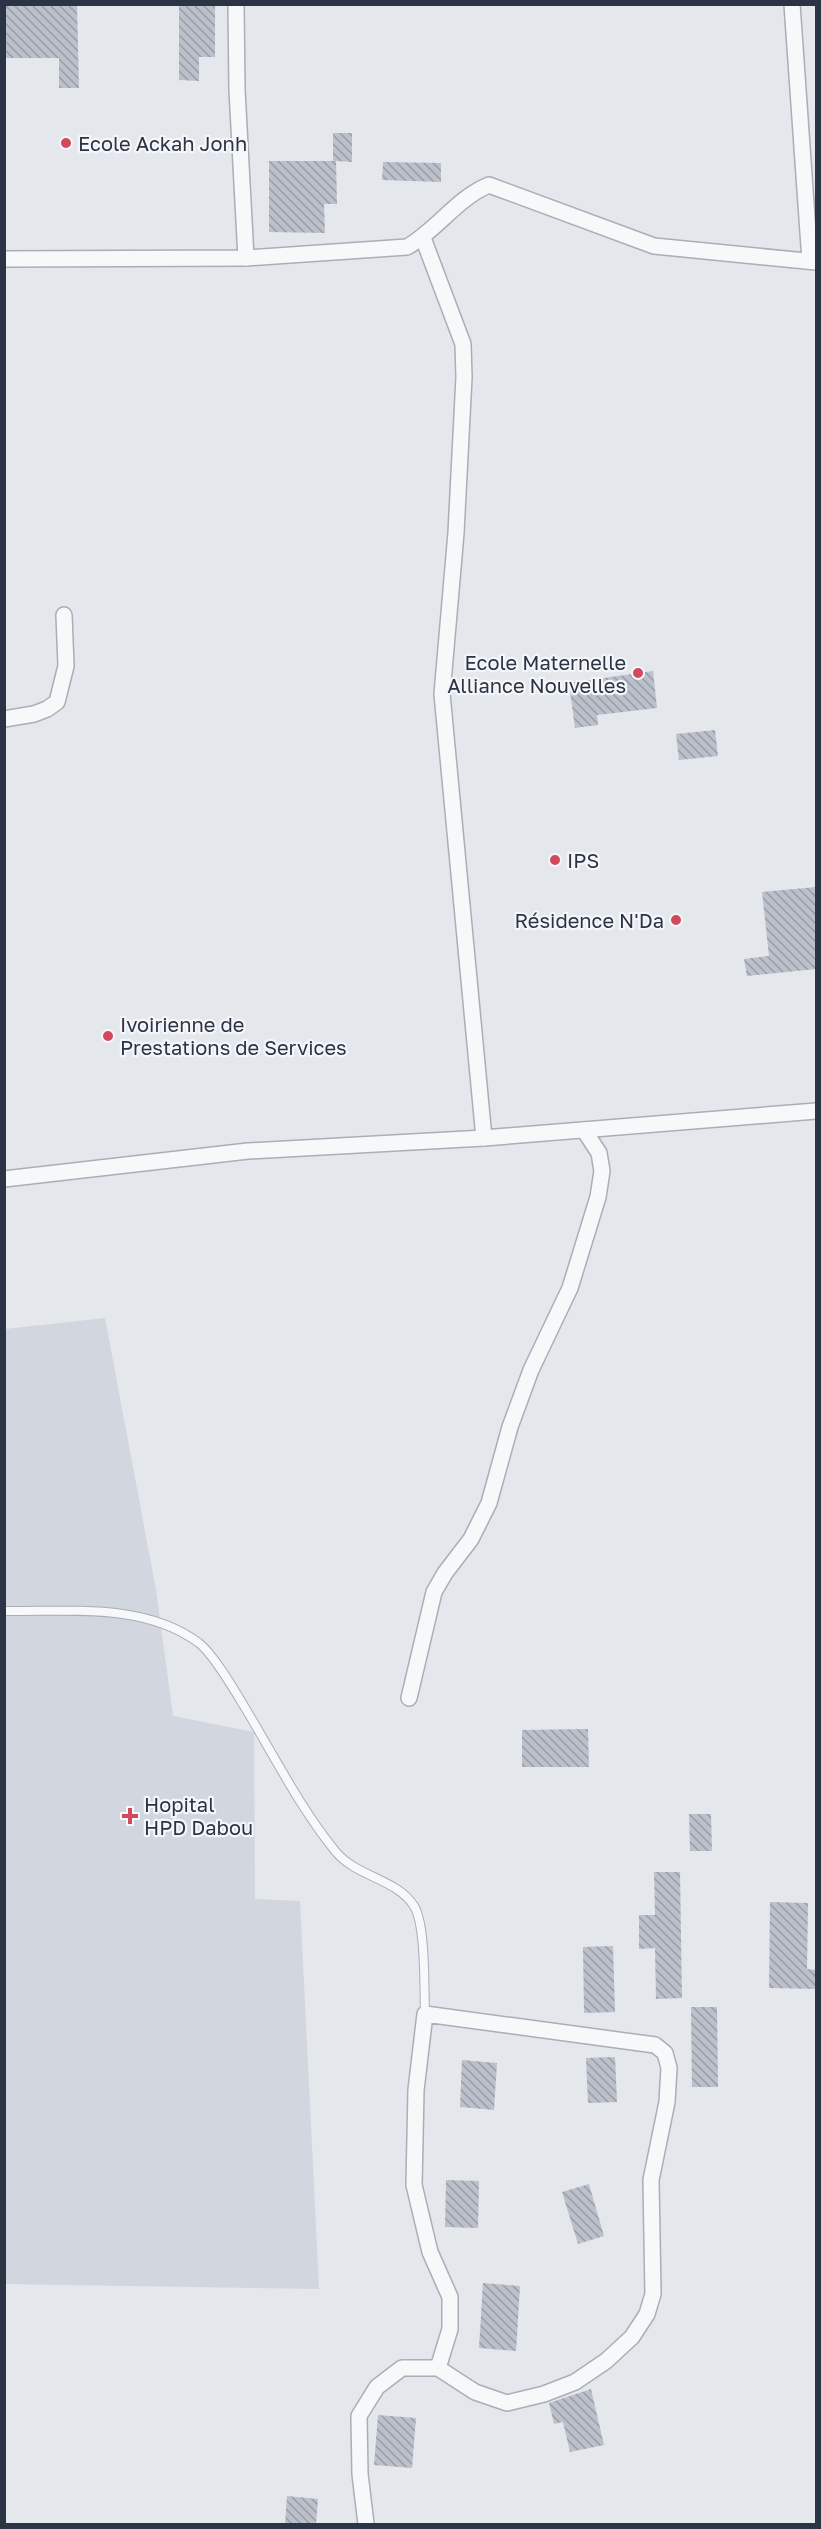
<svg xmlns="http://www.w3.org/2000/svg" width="821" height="2529" viewBox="0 0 821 2529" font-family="'Golos Text',sans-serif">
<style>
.built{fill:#d2d6de}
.building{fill:url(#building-back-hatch)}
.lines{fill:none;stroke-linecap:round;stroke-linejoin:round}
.service-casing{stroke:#a9aeb7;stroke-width:10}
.minor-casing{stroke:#a9aeb7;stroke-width:18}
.service{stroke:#f7f8fa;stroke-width:8}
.minor{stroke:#f7f8fa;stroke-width:15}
.poi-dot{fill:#d1495b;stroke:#f4f6f9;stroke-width:2}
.labels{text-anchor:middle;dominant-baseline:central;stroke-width:4.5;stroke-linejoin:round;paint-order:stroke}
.poi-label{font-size:20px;fill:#2b3445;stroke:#f4f6f9;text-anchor:start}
</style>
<defs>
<pattern id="building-back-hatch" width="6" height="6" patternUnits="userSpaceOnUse" patternTransform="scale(1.5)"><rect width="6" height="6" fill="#bbc0ca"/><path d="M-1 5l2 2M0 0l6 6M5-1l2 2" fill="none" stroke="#989da6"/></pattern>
</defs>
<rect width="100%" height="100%" fill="#e4e7ec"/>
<polygon class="built" points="105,1318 156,1590 173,1716 254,1732 255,1899 300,1901 319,2289 5,2284 5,1329"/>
<g class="building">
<polygon points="4,4 77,4 79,88 59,88 59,58 4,58"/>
<polygon points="179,4 215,4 215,57 199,57 199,81 179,80"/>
<polygon points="333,133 352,133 352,162 336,161 337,204 324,204 325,233 269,232 269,161 335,161 333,161"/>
<polygon points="383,162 441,163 441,182 382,180"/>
<polygon points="653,671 657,708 597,715 598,725 575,728 569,683"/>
<polygon points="715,730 718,756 679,760 676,734"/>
<polygon points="816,887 816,969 747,976 744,959 769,956 762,892"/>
<polygon points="588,1729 589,1767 522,1767 522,1730"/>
<polygon points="689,1814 711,1814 712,1851 690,1851"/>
<polygon points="654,1872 680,1872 682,1998 656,1999 655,1948 639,1949 639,1915 655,1915"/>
<polygon points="770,1902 808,1903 807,1969 816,1970 816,1989 769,1988"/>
<polygon points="613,1946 615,2012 584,2013 583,1947"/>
<polygon points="691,2007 717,2007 718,2087 692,2087"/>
<polygon points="615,2057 617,2102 588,2103 586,2058"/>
<polygon points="462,2060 497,2063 494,2110 460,2107"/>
<polygon points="446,2180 479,2181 478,2228 445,2227"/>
<polygon points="589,2184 604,2236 578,2244 562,2192"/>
<polygon points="483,2283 520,2286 516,2351 479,2348"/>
<polygon points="591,2389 604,2445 570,2452 563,2422 554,2424 549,2403"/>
<polygon points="378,2415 416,2418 412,2468 374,2465"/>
<polygon points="287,2496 318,2499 316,2524 285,2524"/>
</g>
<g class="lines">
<defs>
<path id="service" d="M4 1611C68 1612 144 1602 199 1643 214 1655 233 1688 244 1706 273 1754 300 1808 336 1852 357 1877 397 1879 414 1906 426 1925 424 1989 425 2014"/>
<g id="minor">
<polyline points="236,4 237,90 246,258"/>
<polyline points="792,4 810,261"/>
<polyline points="423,238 463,344 464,377 456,533 442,694 484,1138"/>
<path d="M4 259 246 258 407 247C437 230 457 198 489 185L654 246 816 262"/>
<polyline points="4,719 34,714 47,709 57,702 66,666 64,615"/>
<polyline points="4,1179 248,1151 484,1138 816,1111"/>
<polyline points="409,1698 434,1592 445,1573 471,1539 489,1503 510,1427 531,1370 570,1288 598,1197 602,1171 599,1153 584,1130"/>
<polyline points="366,2524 360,2474 359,2416 377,2387 402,2368 438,2368 475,2392 507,2403 544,2394 575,2382 606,2361 632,2337 647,2314 653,2294 651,2180 667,2102 669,2068 665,2053 655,2045 425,2014 416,2090 414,2185 430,2252 450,2297 450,2329 438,2368"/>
</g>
</defs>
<use href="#service" class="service-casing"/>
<use href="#minor" class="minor-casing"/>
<use href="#service" class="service"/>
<use href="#minor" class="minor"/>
</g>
<g class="poi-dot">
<circle cx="66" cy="143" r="6"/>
<circle cx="638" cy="673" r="6"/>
<circle cx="555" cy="860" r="6"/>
<circle cx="676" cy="920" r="6"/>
<circle cx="108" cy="1036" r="6"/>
<path d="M127 1807h6v6h6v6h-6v6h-6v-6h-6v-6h6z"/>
</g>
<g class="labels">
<g class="poi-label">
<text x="78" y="143">Ecole Ackah Jonh</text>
<text x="626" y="662" text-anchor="end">Ecole Maternelle<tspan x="626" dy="23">Alliance Nouvelles</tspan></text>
<text x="567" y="860">IPS</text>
<text x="664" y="920" text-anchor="end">Résidence N'Da</text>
<text x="120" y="1024">Ivoirienne de<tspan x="120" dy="23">Prestations de Services</tspan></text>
<text x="144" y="1804">Hopital<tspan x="144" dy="23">HPD Dabou</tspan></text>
</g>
</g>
<rect width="821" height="2529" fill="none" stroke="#2b3445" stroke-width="12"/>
</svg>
